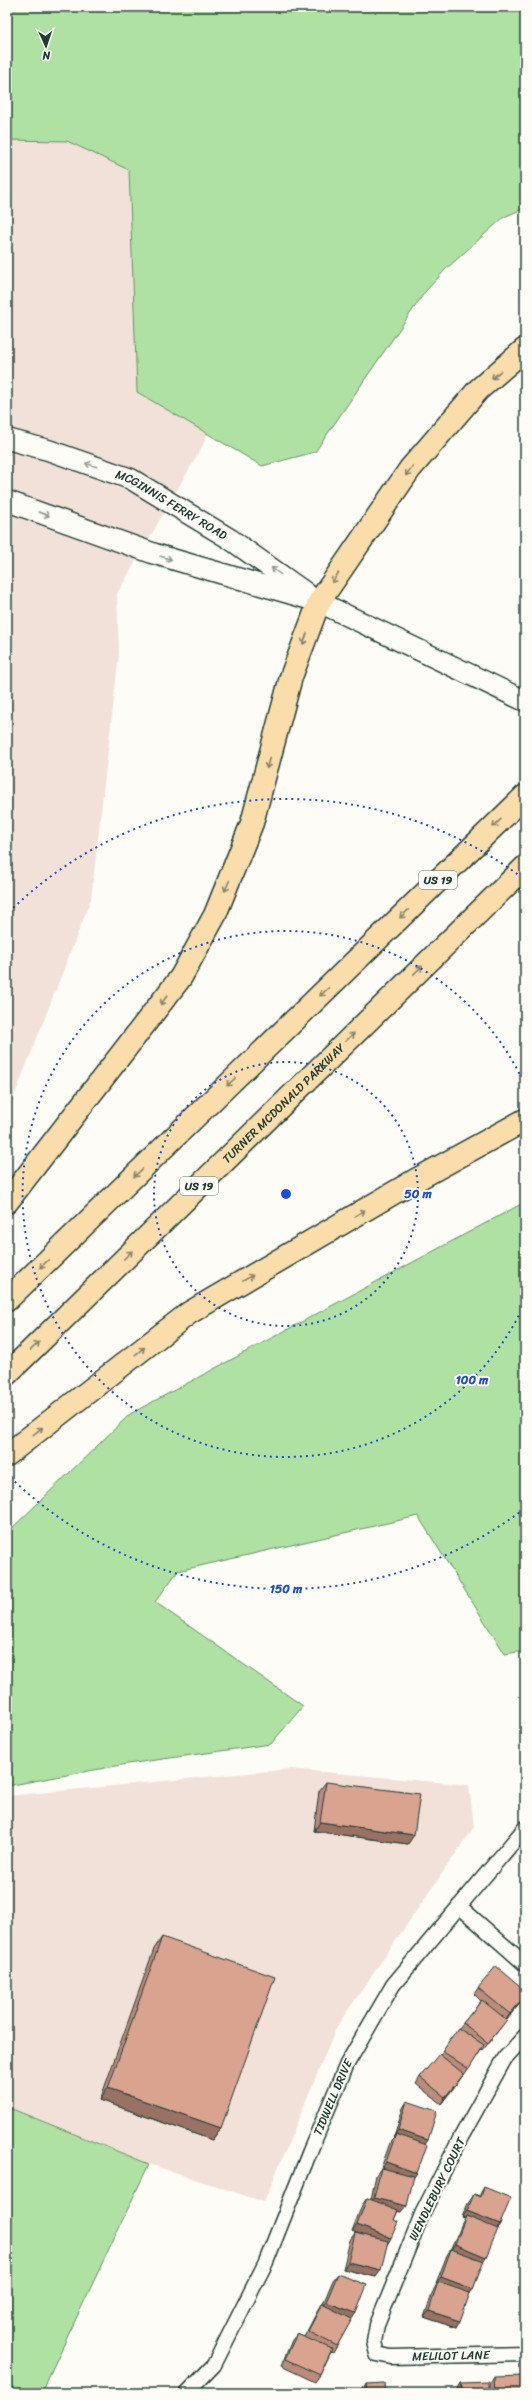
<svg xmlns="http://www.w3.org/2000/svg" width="532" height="2400" viewBox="0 0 532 2400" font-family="Sriracha,sans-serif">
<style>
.built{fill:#f2e1d8}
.green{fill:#afe1a2;stroke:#678f6b}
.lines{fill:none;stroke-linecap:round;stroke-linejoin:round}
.street-casing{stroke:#1f3d34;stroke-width:17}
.secondary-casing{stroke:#1f3d34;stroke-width:23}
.highway-casing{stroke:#1f3d34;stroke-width:25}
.street{stroke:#fdfcf7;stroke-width:14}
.secondary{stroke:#fdfcf7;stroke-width:20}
.highway{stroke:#fbddab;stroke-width:22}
.wall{fill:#bb8c7c;stroke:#1f3d34}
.shaded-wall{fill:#987265;stroke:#1f3d34}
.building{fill:#d9a390;stroke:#1f3d34}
.oneway{stroke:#82856a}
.oneway2{stroke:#8e9c96}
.ring{fill:none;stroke:#1d4ed8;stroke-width:2;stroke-dasharray:2 4}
.labels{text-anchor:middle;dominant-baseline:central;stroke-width:4;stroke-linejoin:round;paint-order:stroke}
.shield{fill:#fdfcf7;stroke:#62766e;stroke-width:1}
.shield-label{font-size:11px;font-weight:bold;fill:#1f3d34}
.street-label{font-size:12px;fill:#1f3d34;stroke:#fdfcf7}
.centre{fill:#1d4ed8;stroke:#fdfcf7;stroke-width:2}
.ring-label{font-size:12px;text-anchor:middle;font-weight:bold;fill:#1d4ed8;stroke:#fdfcf7;stroke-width:4;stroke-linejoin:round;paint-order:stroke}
</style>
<rect width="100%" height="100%" fill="#fdfcf7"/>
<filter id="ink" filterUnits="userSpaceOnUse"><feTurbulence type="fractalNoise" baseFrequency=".025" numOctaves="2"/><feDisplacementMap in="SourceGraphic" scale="8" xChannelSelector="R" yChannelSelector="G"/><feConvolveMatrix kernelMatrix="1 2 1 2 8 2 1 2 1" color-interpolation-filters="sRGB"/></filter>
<g filter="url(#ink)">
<g class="built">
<polygon points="7,7 371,7 202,447 117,594 119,654 91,899 7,1115"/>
<polygon points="291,1769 469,1785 474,1827 337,2026 264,2202 149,2164 7,2107 7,1796"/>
</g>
<g class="green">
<polygon points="7,7 525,7 525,208 504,217 446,269 425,292 315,452 262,466 137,392 129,170 67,141 7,140"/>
<polygon points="525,1202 525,1651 505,1654 418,1516 178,1571 155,1602 303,1706 271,1744 127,1764 7,1786 7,1533 130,1414"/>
<polygon points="7,2107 149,2164 41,2393 7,2393"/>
</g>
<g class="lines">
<defs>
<g id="street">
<polyline points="459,1906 525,1964"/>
<path id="s1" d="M525 2036 505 2058 461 2137 423 2212 377 2325 374 2342 377 2354 391 2357 525 2354"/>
<path id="s2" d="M187 2393 214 2365 266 2262 310 2151 347 2064 393 1985 525 1828"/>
</g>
<g id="secondary">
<path id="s3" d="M7 439 48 450 131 479 230 539 306 593"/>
<polyline points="7,501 155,554 319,602 525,701"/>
</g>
<g id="highway">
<polyline points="7,1202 181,977 215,915 252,823 291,677 319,602 410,469 478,390 525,349"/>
<polyline points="7,1300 525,796"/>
<path id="s4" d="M7 1374 525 867"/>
<polyline points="7,1455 189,1313 414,1181 525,1120"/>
</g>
</defs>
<use href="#street" class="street-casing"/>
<use href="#secondary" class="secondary-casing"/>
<use href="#highway" class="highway-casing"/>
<use href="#street" class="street"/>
<use href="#secondary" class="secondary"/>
<use href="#highway" class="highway"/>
</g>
<g class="wall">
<polygon points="326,1782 408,1844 314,1831 319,1791"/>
<polygon points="162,1937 221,2128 212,2140 100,2100 154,1949"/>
<polygon points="478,1988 525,1990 525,1997 506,2019 502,2026 483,2050 482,2049 464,2075 463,2075 441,2104 416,2084 420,2077 440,2055 458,2028 459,2028 481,2001 474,1994"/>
<polygon points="407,2101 428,2140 425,2144 413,2179 402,2212 398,2211 394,2220 376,2277 343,2269 350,2240 355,2233 361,2235 352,2231 362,2205 367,2198 371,2199 376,2175 381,2168 391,2140 394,2137 403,2108"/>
<polygon points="484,2187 500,2224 497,2228 483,2261 473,2289 469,2295 456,2328 424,2317 434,2289 437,2284 436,2283 447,2255 451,2249 462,2223 465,2218 462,2217 469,2201 474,2194 479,2196"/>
<polygon points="338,2274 351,2320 337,2346 333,2353 331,2352 320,2375 315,2382 281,2366 292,2340 297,2334 304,2337 318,2310 322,2304 323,2304 333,2280"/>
<polygon points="494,2377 525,2393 490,2393 490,2384"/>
<polygon points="461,2383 489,2393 457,2393 457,2390"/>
<polygon points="366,2384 385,2393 355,2393 356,2391 362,2391"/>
</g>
<g class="shaded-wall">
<polygon points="320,1822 414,1835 408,1844 314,1831"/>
<polygon points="525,1996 524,1999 506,2020 510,2014"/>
<polygon points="464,2074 459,2081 441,2104 445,2097"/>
<polygon points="108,2088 221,2128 212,2140 100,2100"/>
<polygon points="398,2130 428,2140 424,2146 396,2134 393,2137"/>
<polygon points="386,2162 417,2173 412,2180 381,2169"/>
<polygon points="374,2198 407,2206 402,2212 369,2205"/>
<polygon points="467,2211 500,2224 495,2231 466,2216 465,2218 462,2217"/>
<polygon points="357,2225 391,2238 387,2245 352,2231"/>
<polygon points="455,2244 486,2257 482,2263 450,2251"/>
<polygon points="348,2262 381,2270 376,2277 343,2269"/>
<polygon points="441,2277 473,2289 468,2296 438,2282 437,2284 436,2283"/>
<polygon points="326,2302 356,2313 351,2320 322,2308"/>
<polygon points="429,2311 460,2321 456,2328 424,2317"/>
</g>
<g class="building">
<polygon points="326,1782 420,1794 414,1835 320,1822"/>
<polygon points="162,1937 275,1977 221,2128 108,2088"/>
<polygon points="496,1966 525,1990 525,1996 510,2014 478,1988"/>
<polygon points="482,2000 507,2020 488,2043 463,2023"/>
<polygon points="458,2028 484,2045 469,2069 442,2051"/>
<polygon points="439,2054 464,2074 445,2097 420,2077"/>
<polygon points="407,2101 437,2111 428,2140 398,2130"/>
<polygon points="396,2134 427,2145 417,2173 386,2162"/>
<polygon points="381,2168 414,2176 407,2206 374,2198"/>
<polygon points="484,2187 511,2198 500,2224 467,2211 474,2194 481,2197"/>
<polygon points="367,2198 398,2210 394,2220 398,2222 391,2238 357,2225"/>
<polygon points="466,2216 498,2229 486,2257 455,2244"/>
<polygon points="355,2233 388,2241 381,2270 348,2262"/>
<polygon points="451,2249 484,2261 473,2289 441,2277"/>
<polygon points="338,2274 367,2285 356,2313 326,2302"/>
<polygon points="438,2282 470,2293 460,2321 429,2311"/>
<polygon points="322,2304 352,2319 337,2346 308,2331"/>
<polygon points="297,2334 332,2349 320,2375 285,2359"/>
<polygon points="524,2376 525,2393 495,2393 494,2377"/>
<polygon points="489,2382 489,2393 462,2393 461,2383"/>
<polygon points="384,2383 385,2393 356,2393 356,2391 367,2391 366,2384"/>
</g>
<defs><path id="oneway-shaft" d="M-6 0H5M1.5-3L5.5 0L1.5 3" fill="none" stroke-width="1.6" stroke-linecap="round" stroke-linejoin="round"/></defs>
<g class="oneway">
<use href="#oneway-shaft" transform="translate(496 375) rotate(139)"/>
<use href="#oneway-shaft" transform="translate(409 471) rotate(126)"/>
<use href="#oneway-shaft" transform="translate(335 578) rotate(124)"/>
<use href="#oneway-shaft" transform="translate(305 639) rotate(110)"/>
<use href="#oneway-shaft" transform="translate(268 763) rotate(105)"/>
<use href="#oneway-shaft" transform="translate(497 823) rotate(136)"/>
<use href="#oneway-shaft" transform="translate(227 886) rotate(114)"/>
<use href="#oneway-shaft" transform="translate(404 914) rotate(136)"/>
<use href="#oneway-shaft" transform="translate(418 970) rotate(-44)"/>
<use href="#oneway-shaft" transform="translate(324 992) rotate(136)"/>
<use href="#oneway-shaft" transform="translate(164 1000) rotate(127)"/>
<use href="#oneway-shaft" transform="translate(350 1037) rotate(-44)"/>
<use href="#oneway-shaft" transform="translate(231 1082) rotate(136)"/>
<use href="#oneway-shaft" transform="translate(138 1173) rotate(136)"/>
<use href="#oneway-shaft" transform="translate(360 1213) rotate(-30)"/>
<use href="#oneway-shaft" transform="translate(128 1255) rotate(-44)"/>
<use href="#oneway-shaft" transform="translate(44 1264) rotate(136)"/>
<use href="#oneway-shaft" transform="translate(248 1278) rotate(-30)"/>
<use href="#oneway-shaft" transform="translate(35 1346) rotate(-44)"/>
<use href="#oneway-shaft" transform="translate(140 1351) rotate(-38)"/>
<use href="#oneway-shaft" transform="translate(38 1431) rotate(-38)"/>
</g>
<g class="oneway2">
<use href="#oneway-shaft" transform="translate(91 465) rotate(-162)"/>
<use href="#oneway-shaft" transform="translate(44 514) rotate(20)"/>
<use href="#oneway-shaft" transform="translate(166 558) rotate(16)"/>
<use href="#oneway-shaft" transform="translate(276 571) rotate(-144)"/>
</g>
</g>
<g class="ring">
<circle cx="286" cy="1194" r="132"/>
<path d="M524 1305A263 263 0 1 1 524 1083"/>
<path d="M524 1509A395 395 0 0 1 9 1476M9 912A395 395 0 0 1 524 879"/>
</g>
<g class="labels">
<g class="shield">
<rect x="419" y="871" width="38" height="18" rx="3"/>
<rect x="180" y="1177" width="38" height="18" rx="3"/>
</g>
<g class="shield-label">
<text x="438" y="880">US 19</text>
<text x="199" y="1186">US 19</text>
</g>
<g class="street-label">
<text stroke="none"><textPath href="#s3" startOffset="178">MCGINNIS FERRY ROAD</textPath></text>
<text stroke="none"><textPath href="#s4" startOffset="387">TURNER MCDONALD PARKWAY</textPath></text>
<text stroke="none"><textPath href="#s2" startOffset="332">TIDWELL DRIVE</textPath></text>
<text transform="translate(437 2189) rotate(-64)">WENDLEBURY COURT</text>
<text stroke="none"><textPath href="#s1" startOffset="430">MELILOT LANE</textPath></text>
</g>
</g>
<circle cx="286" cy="1194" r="6" class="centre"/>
<g class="ring-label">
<text x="418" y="1198">50 m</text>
<text x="472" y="1384">100 m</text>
<text x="286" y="1593">150 m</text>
</g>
<rect width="532" height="2400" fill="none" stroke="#fdfcf7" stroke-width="24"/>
<rect x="12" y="12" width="508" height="2376" fill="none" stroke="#1f3d34" stroke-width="1.5" filter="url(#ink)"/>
<g transform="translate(46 46) rotate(177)" stroke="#fdfcf7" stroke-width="3" paint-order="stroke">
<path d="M0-3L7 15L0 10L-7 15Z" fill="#1f3d34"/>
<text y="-6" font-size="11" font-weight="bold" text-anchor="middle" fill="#1f3d34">N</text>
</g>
</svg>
